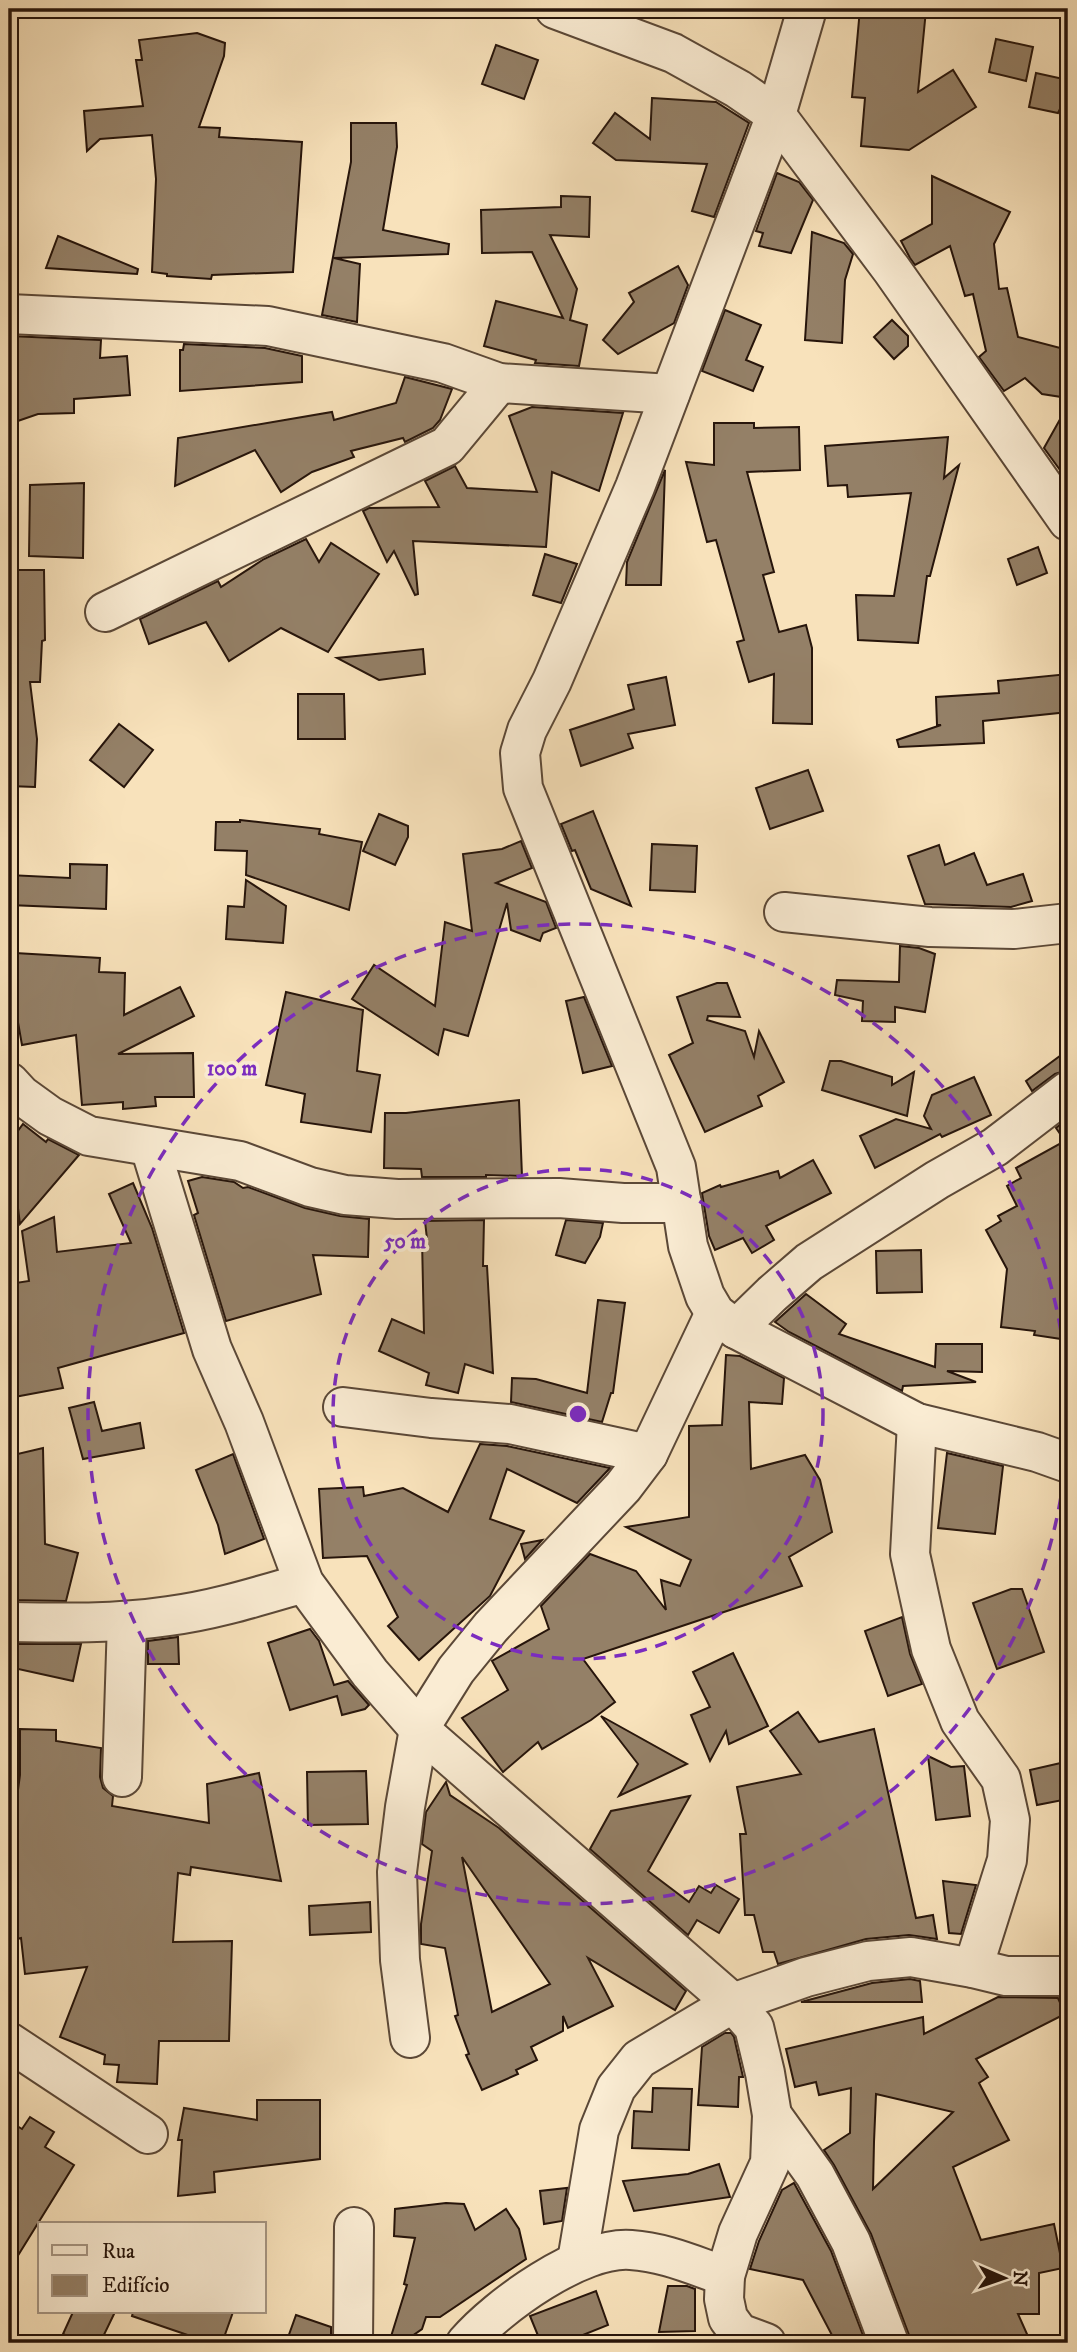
<svg xmlns="http://www.w3.org/2000/svg" width="1077" height="2352" viewBox="0 0 1077 2352" font-family="'IM FELL DW Pica',serif">
<style>
.building{fill:#948067;stroke:#27150b;stroke-width:2;fill-rule:evenodd}
.lines{fill:none;stroke-linecap:round;stroke-linejoin:round}
.minor-casing{stroke:#5b4837;stroke-width:42}
.minor{stroke:#faecd3;stroke-width:38}
.ring{fill:none;stroke:#7b2cbf;stroke-width:3.5;stroke-dasharray:12 9}
.centre{fill:#7b2cbf;stroke:#faecd3;stroke-width:3.5}
.ring-label{font-size:21px;text-anchor:middle;font-weight:bold;fill:#7b2cbf;stroke:#faecd3;stroke-width:7;stroke-linejoin:round;paint-order:stroke}
</style>
<rect width="100%" height="100%" fill="#f8e2bb"/>
<filter id="stains"><feTurbulence type="fractalNoise" baseFrequency=".00286" numOctaves="4"/><feColorMatrix values="0 0 0 0 .2 0 0 0 0 .09 0 0 0 0 .02 0 0 0 .5 -.17"/></filter>
<radialGradient id="worn" r=".72"><stop offset=".6" stop-color="#630" stop-opacity="0"/><stop offset="1" stop-color="#630" stop-opacity=".3"/></radialGradient>
<g class="building">
<polygon points="860,9 926,10 918,92 953,70 976,107 909,150 861,146 865,98 852,97"/>
<polygon points="197,33 225,43 224,56 199,127 220,128 219,137 302,142 293,272 212,275 211,279 167,276 167,274 152,272 156,179 152,135 100,139 87,151 84,111 143,106 136,60 142,60 139,40"/>
<polygon points="996,39 1033,47 1026,81 989,72"/>
<polygon points="496,45 538,60 524,99 482,84"/>
<polygon points="1036,73 1068,80 1068,93 1058,113 1029,107"/>
<polygon points="652,98 716,102 749,123 714,217 692,211 707,164 616,160 593,143 615,113 650,139"/>
<polygon points="351,123 396,123 397,147 383,230 449,244 448,254 334,258 360,264 357,322 322,315 351,162"/>
<polygon points="777,173 799,182 813,200 791,253 759,246 763,233 756,231"/>
<polygon points="932,176 1010,212 994,244 999,289 1007,288 1018,337 1068,350 1068,398 1042,394 1025,378 1004,391 979,357 986,351 973,294 965,296 950,246 915,265 910,258 901,241 932,224"/>
<polygon points="561,196 590,197 589,237 550,235 577,289 570,320 587,325 579,366 535,363 536,360 484,346 496,301 563,318 532,252 482,253 481,210 561,207"/>
<polygon points="812,232 844,243 853,254 845,280 842,343 805,340"/>
<polygon points="58,236 138,269 137,274 46,268"/>
<polygon points="678,266 688,285 674,323 618,354 603,340 634,302 629,293"/>
<polygon points="725,310 761,325 746,360 763,367 753,391 702,371"/>
<polygon points="892,320 908,336 908,346 894,359 874,337"/>
<polygon points="9,336 101,340 100,358 127,356 130,395 74,399 74,413 38,414 9,424"/>
<polygon points="184,344 265,348 302,356 302,382 180,391 180,350 183,350"/>
<polygon points="405,377 452,389 440,420 433,428 405,442 403,438 351,451 354,457 312,472 281,492 255,450 175,486 178,438 332,412 334,420 396,403"/>
<polygon points="1068,405 1068,481 1044,448"/>
<polygon points="532,407 623,413 599,491 552,472 546,547 413,541 418,594 415,595 394,551 387,562 363,511 369,508 439,507 425,481 455,466 467,488 537,492 509,416"/>
<polygon points="714,423 754,423 754,428 799,427 800,470 747,472 774,572 763,575 779,632 806,625 812,648 812,724 773,723 774,674 749,682 737,642 744,640 716,540 707,542 686,462 714,465"/>
<polygon points="948,437 944,478 959,465 930,576 927,576 918,643 858,640 856,595 894,596 911,493 848,497 847,485 828,486 825,446"/>
<polygon points="665,470 661,585 626,585 627,562"/>
<polygon points="84,483 83,558 29,556 30,485"/>
<polygon points="306,539 319,562 331,543 379,574 328,652 281,628 229,661 206,622 149,644 140,619 218,581 221,587 264,559"/>
<polygon points="1038,547 1047,573 1017,585 1008,559"/>
<polygon points="545,554 577,564 561,603 533,595"/>
<polygon points="9,570 44,570 45,640 42,641 40,682 30,682 37,739 35,787 9,786"/>
<polygon points="423,649 425,674 379,680 337,658"/>
<polygon points="1068,674 1068,712 983,721 984,743 899,747 897,740 941,725 937,725 936,697 999,693 998,681"/>
<polygon points="666,677 675,725 628,734 633,748 581,766 570,730 634,709 628,685"/>
<polygon points="298,694 344,694 345,739 298,739"/>
<polygon points="119,724 153,750 124,787 90,760"/>
<polygon points="808,770 823,811 770,829 756,788"/>
<polygon points="593,811 631,906 591,889 575,850 572,851 561,824"/>
<polygon points="379,814 408,826 408,837 395,865 363,851"/>
<polygon points="240,820 320,829 319,834 362,842 349,910 246,875 247,851 215,850 216,822 240,822"/>
<polygon points="521,841 532,868 496,883 546,902 556,928 543,933 540,941 511,930 507,903 468,1036 444,1029 438,1055 352,999 374,965 435,1006 445,922 472,931 463,854 502,849"/>
<polygon points="652,844 697,846 695,892 650,890"/>
<polygon points="939,845 945,865 974,853 987,885 1023,874 1032,901 1011,907 925,904 908,856"/>
<polygon points="70,864 107,865 106,909 9,905 9,875 70,878"/>
<polygon points="246,880 286,906 283,943 226,939 228,906 244,907"/>
<polygon points="900,946 919,948 935,954 925,1012 895,1007 895,1022 862,1021 863,1001 835,995 837,980 899,982"/>
<polygon points="15,953 100,958 99,972 125,973 124,1015 180,987 194,1016 118,1054 193,1053 194,1097 155,1097 156,1106 123,1109 123,1102 82,1105 76,1035 22,1045 16,1011 12,1011"/>
<polygon points="717,983 727,983 740,1017 708,1016 707,1020 745,1031 754,1057 759,1031 784,1082 758,1096 762,1106 705,1132 669,1055 693,1043 677,997"/>
<polygon points="286,992 363,1010 357,1071 380,1075 371,1132 301,1122 305,1094 266,1085"/>
<polygon points="584,997 612,1066 583,1073 566,1001"/>
<polygon points="1068,1050 1068,1070 1055,1074 1032,1091 1026,1081"/>
<polygon points="830,1061 841,1061 892,1077 892,1085 914,1072 907,1116 822,1090"/>
<polygon points="974,1077 991,1115 942,1137 940,1134 875,1168 860,1136 896,1119 931,1129 924,1116 932,1095"/>
<polygon points="519,1100 522,1176 486,1175 486,1177 422,1177 421,1169 384,1168 385,1113 406,1113"/>
<polygon points="1068,1118 1068,1340 1034,1335 1035,1331 1001,1327 1007,1269 986,1230 1001,1221 998,1216 1017,1206 1007,1186 1021,1178 1016,1168 1065,1141 1056,1128"/>
<polygon points="23,1124 46,1142 48,1139 79,1155 20,1224 12,1160 9,1158 9,1143"/>
<polygon points="813,1160 831,1193 766,1226 774,1240 752,1253 743,1238 715,1250 709,1236 702,1193 720,1185 721,1187 778,1171 780,1178"/>
<polygon points="202,1177 234,1182 243,1188 248,1187 305,1208 340,1216 369,1219 368,1257 313,1255 321,1294 226,1321 194,1215 198,1213 188,1181"/>
<polygon points="133,1183 152,1228 184,1333 58,1368 63,1388 9,1398 9,1284 29,1281 22,1231 54,1217 57,1252 131,1243 109,1194"/>
<polygon points="484,1220 483,1266 487,1266 493,1373 465,1364 458,1393 426,1385 429,1373 379,1351 392,1319 424,1333 422,1239 427,1239 425,1221"/>
<polygon points="566,1220 603,1223 600,1237 585,1263 556,1255"/>
<polygon points="921,1250 922,1292 877,1293 876,1251"/>
<polygon points="806,1294 846,1324 839,1334 935,1367 936,1344 982,1344 982,1372 947,1371 976,1382 903,1386 902,1391 789,1332 775,1322"/>
<polygon points="598,1300 625,1303 613,1393 611,1393 602,1422 511,1402 512,1378 536,1379 587,1393"/>
<polygon points="726,1355 740,1356 784,1378 782,1404 749,1402 751,1469 805,1455 820,1480 832,1532 789,1557 802,1586 583,1659 615,1702 591,1720 542,1749 538,1742 503,1772 462,1718 508,1690 492,1661 549,1629 541,1606 590,1554 636,1571 666,1610 661,1580 680,1586 691,1560 626,1527 689,1517 689,1426 722,1425"/>
<polygon points="94,1402 102,1431 140,1423 144,1448 83,1459 69,1408"/>
<polygon points="480,1444 507,1446 610,1468 577,1503 507,1469 490,1519 524,1531 490,1596 419,1660 388,1626 398,1617 367,1556 323,1558 319,1489 363,1487 364,1496 403,1488 448,1512"/>
<polygon points="43,1448 45,1544 78,1553 66,1601 9,1600 9,1456"/>
<polygon points="947,1453 1003,1466 995,1534 938,1528"/>
<polygon points="233,1454 264,1539 225,1554 218,1525 196,1470"/>
<polygon points="542,1540 525,1559 521,1544"/>
<polygon points="1011,1589 1022,1589 1044,1652 997,1669 973,1603"/>
<polygon points="902,1617 910,1654 922,1684 888,1696 865,1631"/>
<polygon points="310,1629 319,1641 334,1685 348,1681 369,1705 365,1709 342,1715 337,1696 290,1710 268,1643"/>
<polygon points="178,1637 179,1664 148,1664 148,1641"/>
<polygon points="9,1644 81,1644 73,1681 9,1667"/>
<polygon points="733,1653 768,1726 729,1744 726,1731 710,1761 691,1715 710,1707 693,1672"/>
<polygon points="798,1712 819,1742 874,1729 916,1918 933,1915 937,1939 909,1935 866,1939 778,1964 774,1952 763,1952 754,1915 745,1915 740,1834 746,1834 737,1787 801,1774 770,1731"/>
<polygon points="601,1716 687,1764 619,1796 638,1764"/>
<polygon points="20,1729 56,1730 56,1741 101,1748 100,1777 103,1788 113,1796 112,1806 209,1823 207,1784 259,1773 281,1881 191,1867 190,1875 178,1873 173,1942 232,1941 229,2041 159,2041 157,2084 117,2082 119,2065 104,2064 105,2055 60,2037 87,1967 25,1974 21,1938 9,1941 9,1856 20,1775"/>
<polygon points="928,1756 951,1767 964,1766 970,1816 936,1820"/>
<polygon points="1065,1762 1068,1799 1037,1805 1030,1770"/>
<polygon points="366,1771 368,1824 308,1825 307,1772"/>
<path d="M446 1782 450 1795 499 1828 686 1991 675 2010 588 1958 613 2006 568 2028 563 2016V2031L531 2047 537 2060 516 2070 518 2074 482 2090 466 2055 469 2054 455 2016 458 2015 445 1948 421 1944V1924L432 1851 422 1844 426 1812ZM462 1857 550 1984 492 2012Z"/>
<polygon points="690,1796 648,1871 689,1902 699,1886 711,1893 716,1885 739,1899 719,1933 697,1920 688,1935 590,1849 611,1811"/>
<polygon points="943,1881 976,1885 961,1934 949,1933"/>
<polygon points="370,1902 371,1932 310,1935 309,1906"/>
<polygon points="910,1979 920,1981 922,2002 801,2002 872,1983"/>
<path d="M998 1997 1058 1998 1065 2014 976 2059 988 2077 979 2083 1009 2140 953 2167 981 2240 1054 2224 1063 2268 1039 2273V2314H1018L1031 2343H910L909 2335 871 2234 834 2165 824 2150 850 2133 851 2088 819 2095 816 2082 795 2087 786 2049 923 2017 924 2034ZM876 2094 953 2112 873 2189 874 2142Z"/>
<polygon points="725,2033 731,2033 734,2037 743,2077 739,2077 738,2107 698,2105 702,2047"/>
<polygon points="653,2088 692,2089 689,2150 632,2148 634,2111 652,2112"/>
<polygon points="257,2100 320,2100 320,2159 214,2172 215,2192 178,2196 182,2140 178,2140 184,2108 257,2120"/>
<polygon points="30,2117 54,2132 45,2147 74,2165 9,2270 9,2121 22,2129"/>
<polygon points="719,2164 730,2197 634,2211 623,2181 688,2174"/>
<polygon points="794,2183 831,2251 864,2338 834,2339 803,2280 750,2269 759,2241 782,2190"/>
<polygon points="567,2188 562,2221 544,2224 540,2191"/>
<polygon points="446,2203 464,2204 475,2230 506,2209 519,2229 526,2259 440,2317 426,2317 422,2329 402,2343 389,2343 407,2285 404,2284 415,2238 394,2236 395,2209"/>
<polygon points="668,2286 687,2286 695,2289 695,2331 659,2332"/>
<polygon points="596,2291 608,2325 563,2343 541,2343 530,2316"/>
<polygon points="73,2312 115,2312 100,2343 82,2343 63,2334"/>
<polygon points="133,2312 233,2312 222,2343 211,2343 132,2316"/>
<polygon points="296,2315 331,2327 331,2343 286,2343"/>
</g>
<g class="lines">
<defs>
<g id="minor">
<polyline points="555,9 673,53 738,89 776,115 892,270 1068,521"/>
<polyline points="807,9 776,115 635,487 552,681 527,730 520,753 523,788 676,1167 688,1246 705,1296 715,1313 736,1329 917,1423 1037,1452 1068,1463"/>
<polyline points="9,314 268,326 443,363 499,383 670,394"/>
<polyline points="105,612 447,446 499,383"/>
<polyline points="784,912 930,927 1014,929 1068,923"/>
<polyline points="9,1082 21,1095 50,1116 89,1136 240,1161 310,1187 345,1195 397,1199 559,1198 623,1203 682,1203"/>
<polyline points="150,1147 212,1349 244,1422 304,1583 370,1673 419,1729 733,2003 754,2027 765,2073 772,2115 770,2163 738,2233 725,2276 724,2299 728,2318 739,2333 766,2343"/>
<polyline points="736,1329 772,1294 809,1262 937,1180 995,1147 1068,1091"/>
<polyline points="343,1407 431,1418 510,1424 648,1454"/>
<polyline points="917,1423 910,1554 931,1649 960,1721 1001,1779 1010,1820 1007,1860 973,1968"/>
<path d="M9 1622C62 1623 116 1624 169 1616 215 1610 259 1596 304 1583"/>
<polyline points="122,1777 127,1621"/>
<polyline points="410,2038 400,1960 397,1872 405,1807 419,1729 456,1670 491,1627 623,1487 648,1454 715,1313"/>
<polyline points="9,2042 148,2134"/>
<polyline points="772,2115 815,2175 851,2242 889,2343"/>
<polyline points="577,2261 599,2130 616,2088 639,2059 733,2003 806,1977 868,1961 911,1957 973,1968 1006,1976 1068,1976"/>
<polyline points="353,2343 354,2227"/>
<path d="M466 2343C498 2306 581 2246 631 2250 664 2252 695 2266 725 2276"/>
</g>
</defs>
<use href="#minor" class="minor-casing"/>
<use href="#minor" class="minor"/>
</g>
<g class="ring">
<circle cx="578" cy="1414" r="245"/>
<circle cx="578" cy="1414" r="490"/>
</g>
<circle cx="578" cy="1414" r="10" class="centre"/>
<g class="ring-label">
<text x="232" y="1075">100 m</text>
<text x="405" y="1248">50 m</text>
</g>
<rect width="1077" height="2352" fill="none" stroke="#f8e2bb" stroke-width="35"/>
<rect x="10" y="10" width="1056" height="2331" fill="none" stroke="#27150b" stroke-width="3.5"/>
<rect x="18" y="18" width="1042" height="2317" fill="none" stroke="#27150b" stroke-width="2"/>
<rect x="38" y="2222" width="228" height="91" fill="#faecd3" stroke="#a69683" stroke-width="2"/>
<rect x="52" y="2245" width="35" height="10" fill="#faecd3" stroke="#a69683" stroke-width="2"/>
<text x="102" y="2258" font-size="21" fill="#27150b">Rua</text>
<rect x="52" y="2275" width="35" height="21" fill="#948067" stroke="#a69683" stroke-width="2"/>
<text x="102" y="2292" font-size="21" fill="#27150b">Edifício</text>
<g transform="translate(1004 2278) rotate(92)" stroke="#faecd3" stroke-width="5" paint-order="stroke">
<path d="M0-5L12 26L0 18L-12 26Z" fill="#27150b"/>
<text y="-10" font-size="19" font-weight="bold" text-anchor="middle" fill="#27150b">N</text>
</g>
<rect width="100%" height="100%" filter="url(#stains)"/>
<rect width="100%" height="100%" fill="url(#worn)"/>
</svg>
